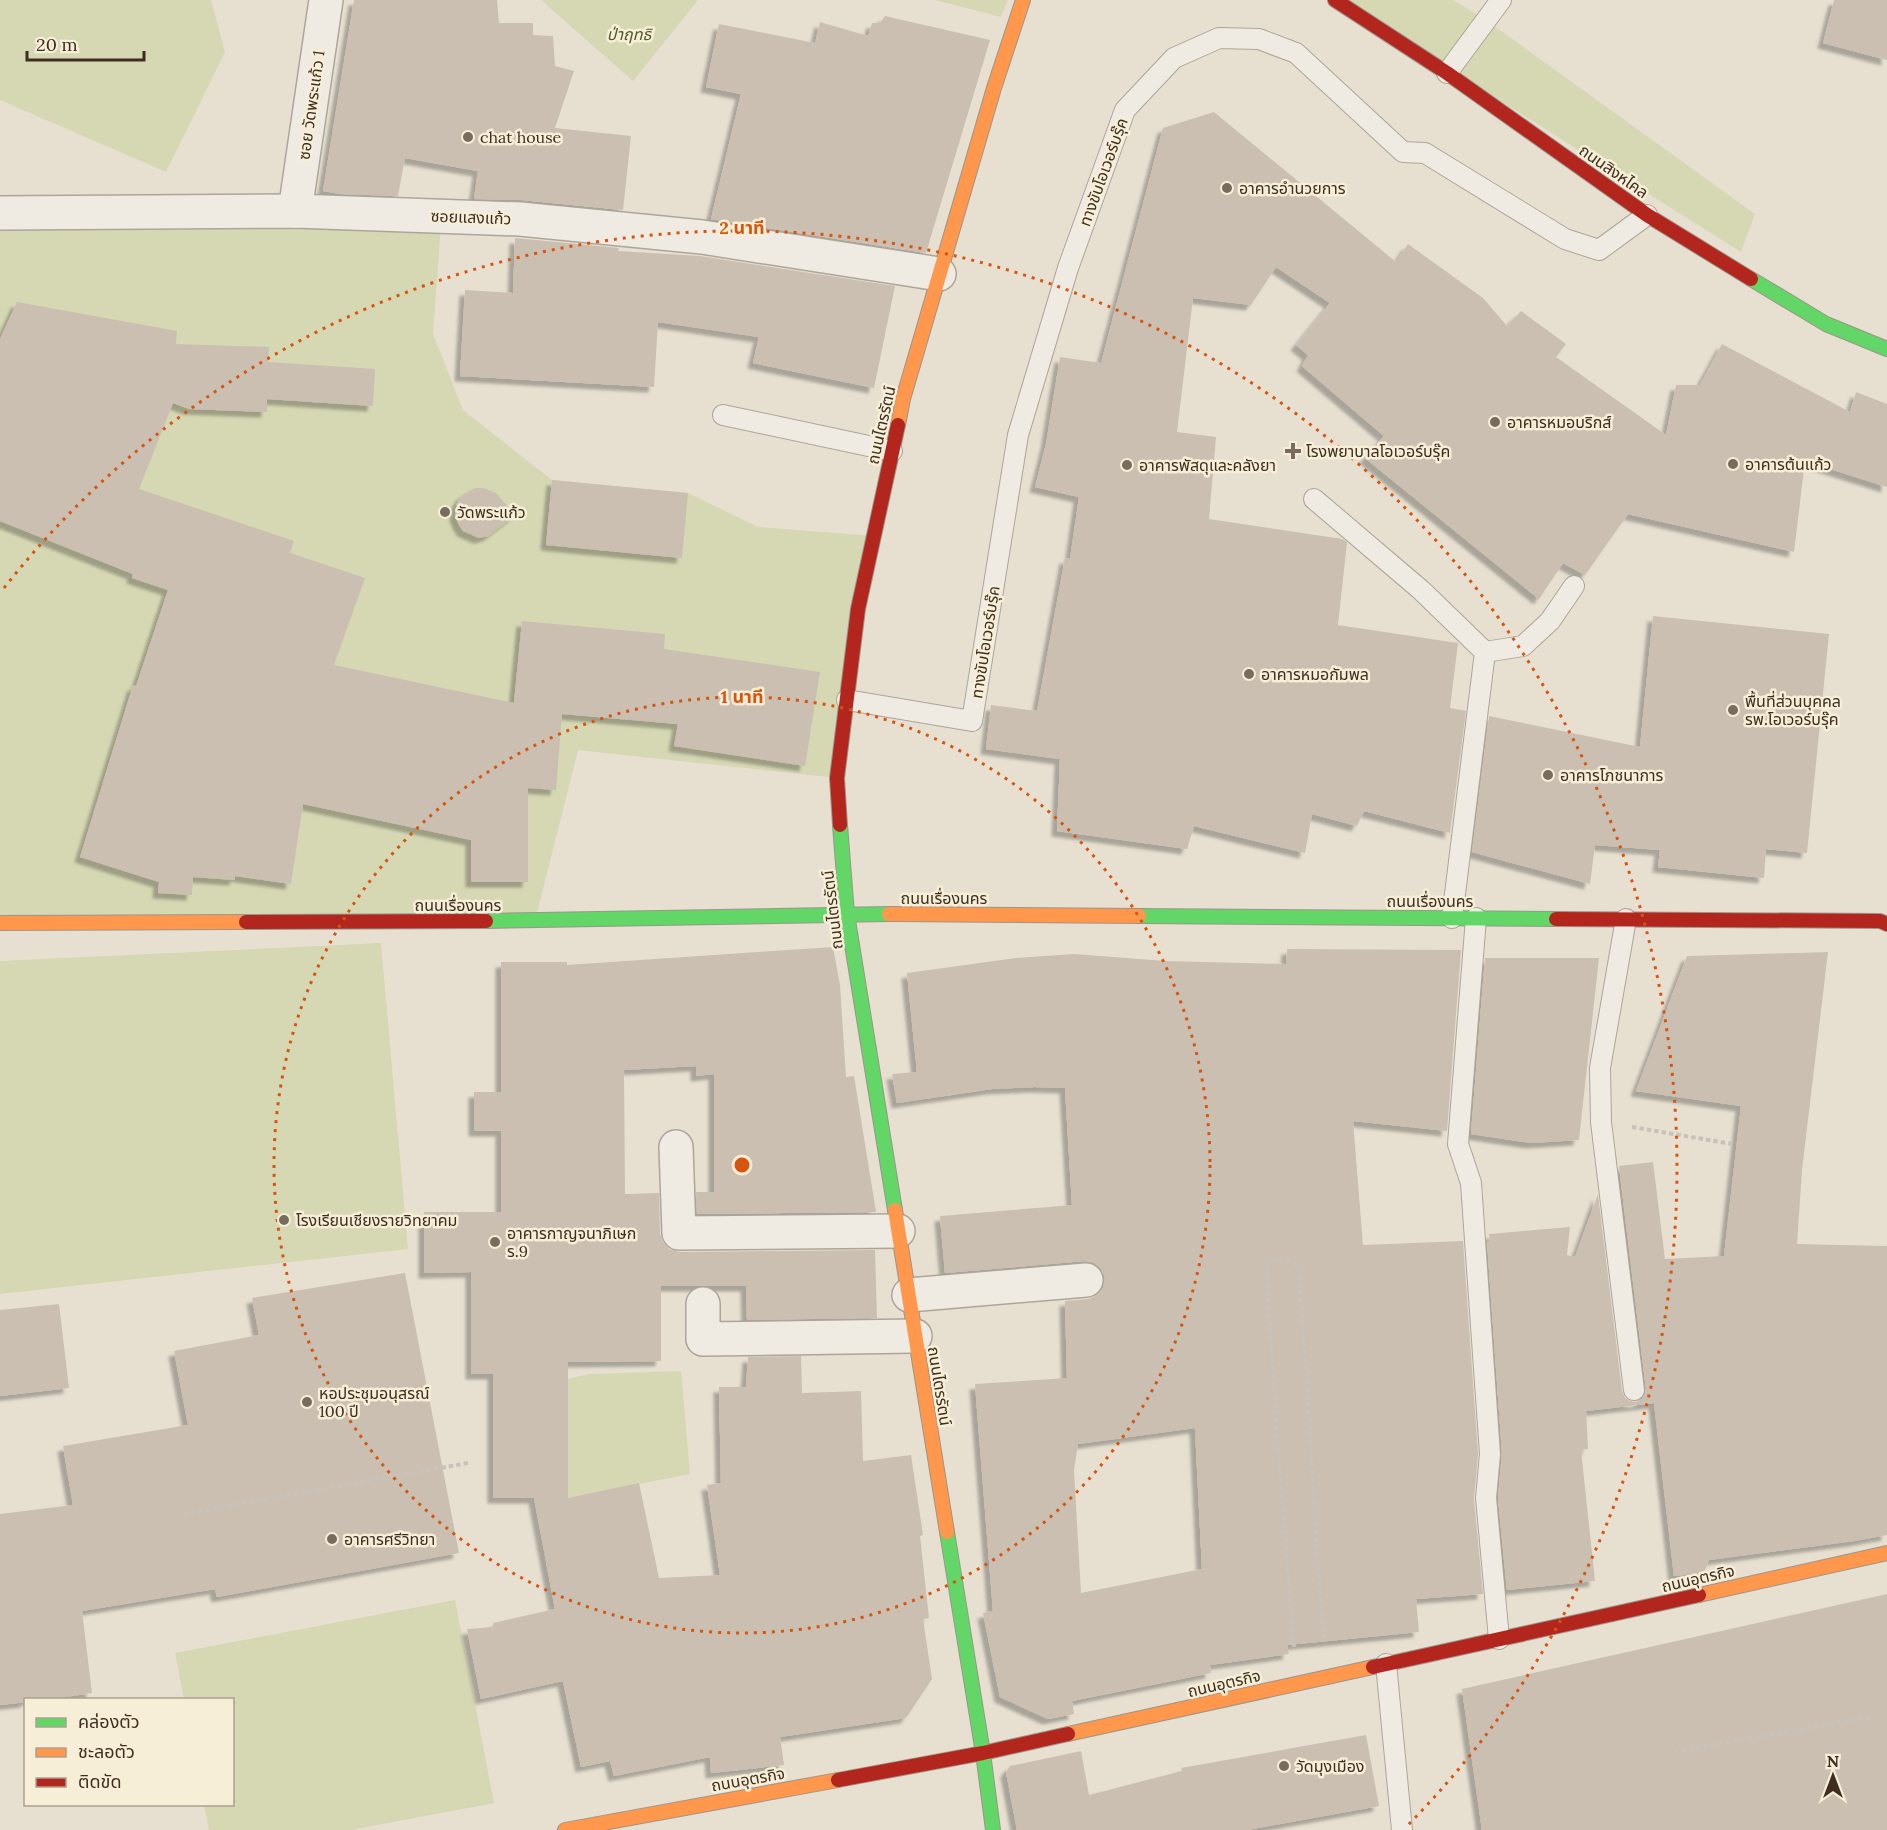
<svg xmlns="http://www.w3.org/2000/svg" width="1887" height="1830" viewBox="0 0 1887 1830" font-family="Lora,'Noto Sans Thai',serif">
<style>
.green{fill:#d6d7b3}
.building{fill:#cbbfb2;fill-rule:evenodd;filter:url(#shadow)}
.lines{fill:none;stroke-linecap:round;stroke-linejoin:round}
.lane-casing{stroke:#ada599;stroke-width:22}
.street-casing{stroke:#ada599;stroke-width:36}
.fast-casing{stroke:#9c958a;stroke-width:16}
.slow-casing{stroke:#9c958a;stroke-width:16}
.jam-casing{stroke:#9c958a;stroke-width:16}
.path{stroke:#c8c2b9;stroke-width:4;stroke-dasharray:4.5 3;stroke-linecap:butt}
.lane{stroke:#efebe3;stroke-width:20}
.street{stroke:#efebe3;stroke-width:33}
.fast{stroke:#63d668;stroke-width:14}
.slow{stroke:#ff974d;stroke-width:14}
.jam{stroke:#b3261e;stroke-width:14}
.ring{fill:none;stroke:#d7550e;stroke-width:3;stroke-dasharray:3 6}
.poi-dot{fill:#786c5e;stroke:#f7eed8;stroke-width:2}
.labels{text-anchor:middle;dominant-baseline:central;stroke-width:5;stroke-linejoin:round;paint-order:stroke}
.park-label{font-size:16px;font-style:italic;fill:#4d5a26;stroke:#f7eed8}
.street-label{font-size:16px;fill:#3d2e20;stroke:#f7eed8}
.poi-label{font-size:16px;fill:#3d2e20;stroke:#f7eed8;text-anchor:start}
.centre{fill:#d7550e;stroke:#f7eed8;stroke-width:3}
.ring-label{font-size:18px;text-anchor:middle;font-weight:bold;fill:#d7550e;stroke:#f7eed8;stroke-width:5;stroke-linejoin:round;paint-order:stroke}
</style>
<defs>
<filter id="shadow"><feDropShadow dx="-5.5" dy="5.5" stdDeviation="1.5" flood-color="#0004"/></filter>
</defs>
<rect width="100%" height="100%" fill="#e7e0d1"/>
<g class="green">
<polygon points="0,0 211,0 225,52 166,172 0,100"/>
<polygon points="541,0 698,0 633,81"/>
<polygon points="935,0 1008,0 1001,17"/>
<polygon points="1340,0 1453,0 1486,20 1755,214 1741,252"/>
<polygon points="0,214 441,225 433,334 463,410 552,480 688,493 758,527 874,536 837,778 578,750 535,921 0,923"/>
<polygon points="381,943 408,1249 0,1294 0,961"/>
<polygon points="681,1371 690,1474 568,1498 568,1379 589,1374"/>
<polygon points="455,1600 494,1803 351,1830 209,1830 204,1805 232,1804 232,1700 184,1699 175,1653"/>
</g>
<g class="building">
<polygon points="354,0 497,0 499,23 533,23 533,35 553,36 555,66 574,71 555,128 631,136 623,210 522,200 474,199 478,171 405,158 398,196 341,194 323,191"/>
<polygon points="1834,0 1887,0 1887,60 1823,43"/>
<polygon points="885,16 990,40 926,253 711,219 741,94 706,87 719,24 815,43 820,22 868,36 872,23 880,23"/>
<polygon points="1214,112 1396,262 1408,244 1483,298 1507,326 1521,311 1566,344 1556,357 1666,435 1676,385 1700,385 1722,344 1850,412 1856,392 1887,404 1887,487 1805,461 1794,552 1628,514 1585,575 1563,563 1539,599 1365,458 1384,436 1302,366 1308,355 1296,345 1330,303 1276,267 1251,305 1193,298 1177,432 1216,437 1209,519 1342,539 1347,542 1338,625 1458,643 1450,708 1466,711 1450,833 1364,811 1357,826 1312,814 1305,853 1194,826 1187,849 1057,831 1060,759 986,749 991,705 1037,711 1065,558 1070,559 1079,497 1035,487 1046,444 1060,357 1101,363 1163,128"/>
<polygon points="515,238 619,248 618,251 700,256 895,286 874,388 753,363 759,337 658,322 654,387 460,376 465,290 513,293"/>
<polygon points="17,302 177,331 176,344 269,347 268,362 375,369 373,406 267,399 267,412 189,409 173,403 139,489 294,541 290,553 365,578 334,665 514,703 522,621 665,634 664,649 820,672 805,766 674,746 678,724 562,714 556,790 528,788 528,882 471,882 471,840 303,804 291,884 235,876 235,880 193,877 192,895 158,893 159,882 80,857 133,685 136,686 168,590 132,578 133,574 0,521 0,339"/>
<polygon points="552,480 688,493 682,558 546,545"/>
<polygon points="475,488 484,488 496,493 515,515 488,536 479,538 463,531 458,523 455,515 457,503 462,495"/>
<polygon points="1653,616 1829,634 1807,853 1766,849 1764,878 1658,867 1660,850 1595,845 1590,884 1472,852 1489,716 1640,747"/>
<polygon points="833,947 840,985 846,1077 854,1076 876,1212 697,1214 696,1192 714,1192 714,1074 696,1076 696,1066 624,1070 625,1194 659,1193 660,1234 663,1242 669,1249 679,1252 875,1250 877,1318 747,1320 746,1286 661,1286 661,1361 568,1362 568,1498 639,1483 659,1578 720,1575 707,1485 721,1483 719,1387 746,1387 748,1357 801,1356 802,1393 861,1391 863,1461 911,1455 923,1535 920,1536 929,1618 923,1619 932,1679 906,1718 780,1737 784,1765 711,1773 710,1757 614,1776 610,1761 581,1767 563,1681 481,1699 467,1629 493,1627 493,1623 555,1609 534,1498 493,1498 493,1374 471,1374 471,1272 424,1273 424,1212 501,1212 501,1131 474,1131 474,1092 501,1092 501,962 567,962 567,965"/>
<path d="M1287 949 1461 950 1447 1131 1353 1121 1363 1245 1463 1241 1478 1454 1474 1499 1483 1594 1416 1599 1419 1632 1287 1645 1289 1654 1210 1665 1211 1673 1072 1701 1074 1714 1048 1719 1000 1697 983 1613 993 1611 975 1384 1067 1378 1065 1301 1088 1299 1096 1296 1103 1288 1105 1278 1101 1269 1094 1263 1084 1261 945 1273 940 1216 1072 1205 1065 1088 1035 1087 992 1089 897 1103 892 1074 917 1072 907 973 1016 958 1074 954 1166 961 1286 964ZM1195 1428 1202 1569 1081 1593 1074 1470 1078 1444Z"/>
<polygon points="1828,952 1802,1170 1797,1244 1887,1246 1887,1535 1854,1541 1709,1560 1704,1573 1674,1576 1654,1403 1586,1411 1588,1449 1581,1450 1595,1581 1507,1590 1498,1498 1502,1453 1487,1241 1490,1241 1489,1234 1570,1227 1567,1255 1575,1257 1598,1194 1622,1391 1625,1398 1630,1401 1636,1402 1642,1399 1646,1389 1619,1166 1653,1162 1665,1259 1724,1256 1741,1106 1636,1091 1687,956"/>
<polygon points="1485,958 1599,958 1579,1140 1531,1143 1471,1134"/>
<polygon points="405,1273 459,1553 217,1597 215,1589 82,1611 92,1693 45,1700 26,1700 26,1702 0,1705 0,1514 73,1505 63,1446 188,1425 174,1351 259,1335 252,1298"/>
<polygon points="59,1304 69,1388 0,1396 0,1310"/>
<polygon points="1887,1594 1887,1830 1482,1830 1462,1689"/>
<polygon points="1366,1735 1379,1806 1247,1830 1017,1830 1006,1772 1010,1766 1081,1751 1089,1795 1182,1771 1181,1768"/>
</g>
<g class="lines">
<defs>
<g id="lane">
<polyline points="1447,73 1501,0"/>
<polyline points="723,415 892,451"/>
<polyline points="1314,499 1421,590 1485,652 1452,918"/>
<polyline points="1485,652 1523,646 1550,621 1574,586"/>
<polyline points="847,700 972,721 1018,435 1068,268 1125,110 1174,58 1219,38 1259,39 1296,53 1403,152 1425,153 1565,239 1599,250 1647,215"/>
<polyline points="1476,918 1458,1144 1471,1183 1490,1454 1486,1498 1499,1639"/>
<polyline points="1626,919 1600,1068 1601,1122 1634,1390"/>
<polyline points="1386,1664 1402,1830"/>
</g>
<g id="street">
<polyline points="295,211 326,0"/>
<polyline points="0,213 295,211 520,219 702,237 939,274"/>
<polyline points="676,1147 679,1233 898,1231"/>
<polyline points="909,1295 1086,1280"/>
<polyline points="703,1304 703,1339 915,1336"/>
</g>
<g id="fast">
<polyline points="1751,279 1826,324 1887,349"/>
<polyline points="840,825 847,914 895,1210"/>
<polyline points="1139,916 1556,919"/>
<polyline points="486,921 889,914"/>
<polyline points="947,1532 983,1753 993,1830"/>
</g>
<g id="slow">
<polyline points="898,425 903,399 994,88 1023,0"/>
<polyline points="889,914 1139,916"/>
<polyline points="0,923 246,922"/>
<polyline points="895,1210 947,1532"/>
<polyline points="1699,1595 1887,1553"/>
<polyline points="1068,1734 1373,1667"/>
<polyline points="565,1830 838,1780"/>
</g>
<g id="jam">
<polyline points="1335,0 1447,73 1647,215 1751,279"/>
<polyline points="840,825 837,778 858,609 898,425"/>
<polyline points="1556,919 1880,921 1887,924"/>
<polyline points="246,922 486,921"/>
<polyline points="1373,1667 1699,1595"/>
<polyline points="838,1780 983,1753 1068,1734"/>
</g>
</defs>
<use href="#lane" class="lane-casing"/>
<use href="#street" class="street-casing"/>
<use href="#fast" class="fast-casing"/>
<use href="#slow" class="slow-casing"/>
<use href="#jam" class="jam-casing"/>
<g class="path">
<polyline points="1632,1127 1732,1144"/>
<polyline points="183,1514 468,1463"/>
<path d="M1294 1647 1278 1448 1267 1277V1262C1279 1260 1288 1259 1298 1266L1308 1393 1315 1528 1324 1639"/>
<polyline points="1674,1752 1871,1717"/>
</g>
<use href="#lane" class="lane"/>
<use href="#street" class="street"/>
<use href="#fast" class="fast"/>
<use href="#slow" class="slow"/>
<use href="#jam" class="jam"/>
</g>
<g class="ring">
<circle cx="742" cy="1165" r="468"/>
<path d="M4 588A937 937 0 1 1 1405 1828"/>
</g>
<g class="poi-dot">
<circle cx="468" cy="137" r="6"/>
<circle cx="1227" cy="188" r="6"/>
<circle cx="1495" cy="422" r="6"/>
<path d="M1290 442h6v6h6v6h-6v6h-6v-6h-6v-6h6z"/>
<circle cx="1733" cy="464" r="6"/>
<circle cx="1127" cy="465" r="6"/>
<circle cx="445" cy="512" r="6"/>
<circle cx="1249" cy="674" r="6"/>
<circle cx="1733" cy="710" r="6"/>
<circle cx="1548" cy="775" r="6"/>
<circle cx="284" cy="1220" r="6"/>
<circle cx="495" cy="1242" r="6"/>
<circle cx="307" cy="1402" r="6"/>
<circle cx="332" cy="1539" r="6"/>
<circle cx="1284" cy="1766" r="6"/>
</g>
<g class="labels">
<g class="park-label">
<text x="629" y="34">ป่าฤทธิ</text>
</g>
<g class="street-label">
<text transform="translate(311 105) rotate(-82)">ซอย วัดพระแก้ว 1</text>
<text transform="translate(1614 171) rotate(35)">ถนนสิงหไคล</text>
<text transform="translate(1103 172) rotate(-70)">ทางขับโอเวอร์บรุ๊ค</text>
<text transform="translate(471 217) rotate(2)">ซอยแสงแก้ว</text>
<text transform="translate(881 425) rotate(-77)">ถนนไตรรัตน์</text>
<text transform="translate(985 642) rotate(-81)">ทางขับโอเวอร์บรุ๊ค</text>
<text x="944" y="898">ถนนเรื่องนคร</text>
<text x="1430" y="901">ถนนเรื่องนคร</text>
<text x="458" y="905">ถนนเรื่องนคร</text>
<text transform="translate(832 910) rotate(-97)">ถนนไตรรัตน์</text>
<text transform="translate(940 1386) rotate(81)">ถนนไตรรัตน์</text>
<text transform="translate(1698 1578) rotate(-13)">ถนนอุตรกิจ</text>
<text transform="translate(1224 1683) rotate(-13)">ถนนอุตรกิจ</text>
<text transform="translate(748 1779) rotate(-10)">ถนนอุตรกิจ</text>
</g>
<g class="poi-label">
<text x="480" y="137">chat house</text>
<text x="1239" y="188">อาคารอำนวยการ</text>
<text x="1507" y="422">อาคารหมอบริกส์</text>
<text x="1306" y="451">โรงพยาบาลโอเวอร์บรุ๊ค</text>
<text x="1745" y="464">อาคารต้นแก้ว</text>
<text x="1139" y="465">อาคารพัสดุและคลังยา</text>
<text x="457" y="512">วัดพระแก้ว</text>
<text x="1261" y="674">อาคารหมอกัมพล</text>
<text x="1745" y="701">พื้นที่ส่วนบุคคล<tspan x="1745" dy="18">รพ.โอเวอร์บรุ๊ค</tspan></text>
<text x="1560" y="775">อาคารโภชนาการ</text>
<text x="296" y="1220">โรงเรียนเชียงรายวิทยาคม</text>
<text x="507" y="1233">อาคารกาญจนาภิเษก<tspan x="507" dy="18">ร.9</tspan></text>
<text x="319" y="1393">หอประชุมอนุสรณ์<tspan x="319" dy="18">100 ปี</tspan></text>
<text x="344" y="1539">อาคารศรีวิทยา</text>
<text x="1296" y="1766">วัดมุงเมือง</text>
</g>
</g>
<circle cx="742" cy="1165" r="9" class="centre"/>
<g class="ring-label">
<text x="742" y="234">2 นาที</text>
<text x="742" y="703">1 นาที</text>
</g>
<rect x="24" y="1698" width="210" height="108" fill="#f7eed8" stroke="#ada18e" stroke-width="1.5"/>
<rect x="36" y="1718" width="30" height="9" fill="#63d668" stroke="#ada18e" stroke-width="1.5"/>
<text x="78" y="1728" font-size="18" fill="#3d2e20">คล่องตัว</text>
<rect x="36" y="1748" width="30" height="9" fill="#ff974d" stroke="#ada18e" stroke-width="1.5"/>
<text x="78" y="1758" font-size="18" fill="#3d2e20">ชะลอตัว</text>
<rect x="36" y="1778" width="30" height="9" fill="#b3261e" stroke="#ada18e" stroke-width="1.5"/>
<text x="78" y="1788" font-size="18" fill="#3d2e20">ติดขัด</text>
<g transform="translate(1833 1776)" stroke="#f7eed8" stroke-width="4.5" paint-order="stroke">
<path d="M0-4.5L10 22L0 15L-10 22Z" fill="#3d2e20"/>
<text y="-9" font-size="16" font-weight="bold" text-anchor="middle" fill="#3d2e20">N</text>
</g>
<path d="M27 51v9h117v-9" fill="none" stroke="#3d2e20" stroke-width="3"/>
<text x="36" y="51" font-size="18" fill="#3d2e20" stroke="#f7eed8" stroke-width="4.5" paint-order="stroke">20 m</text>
</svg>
